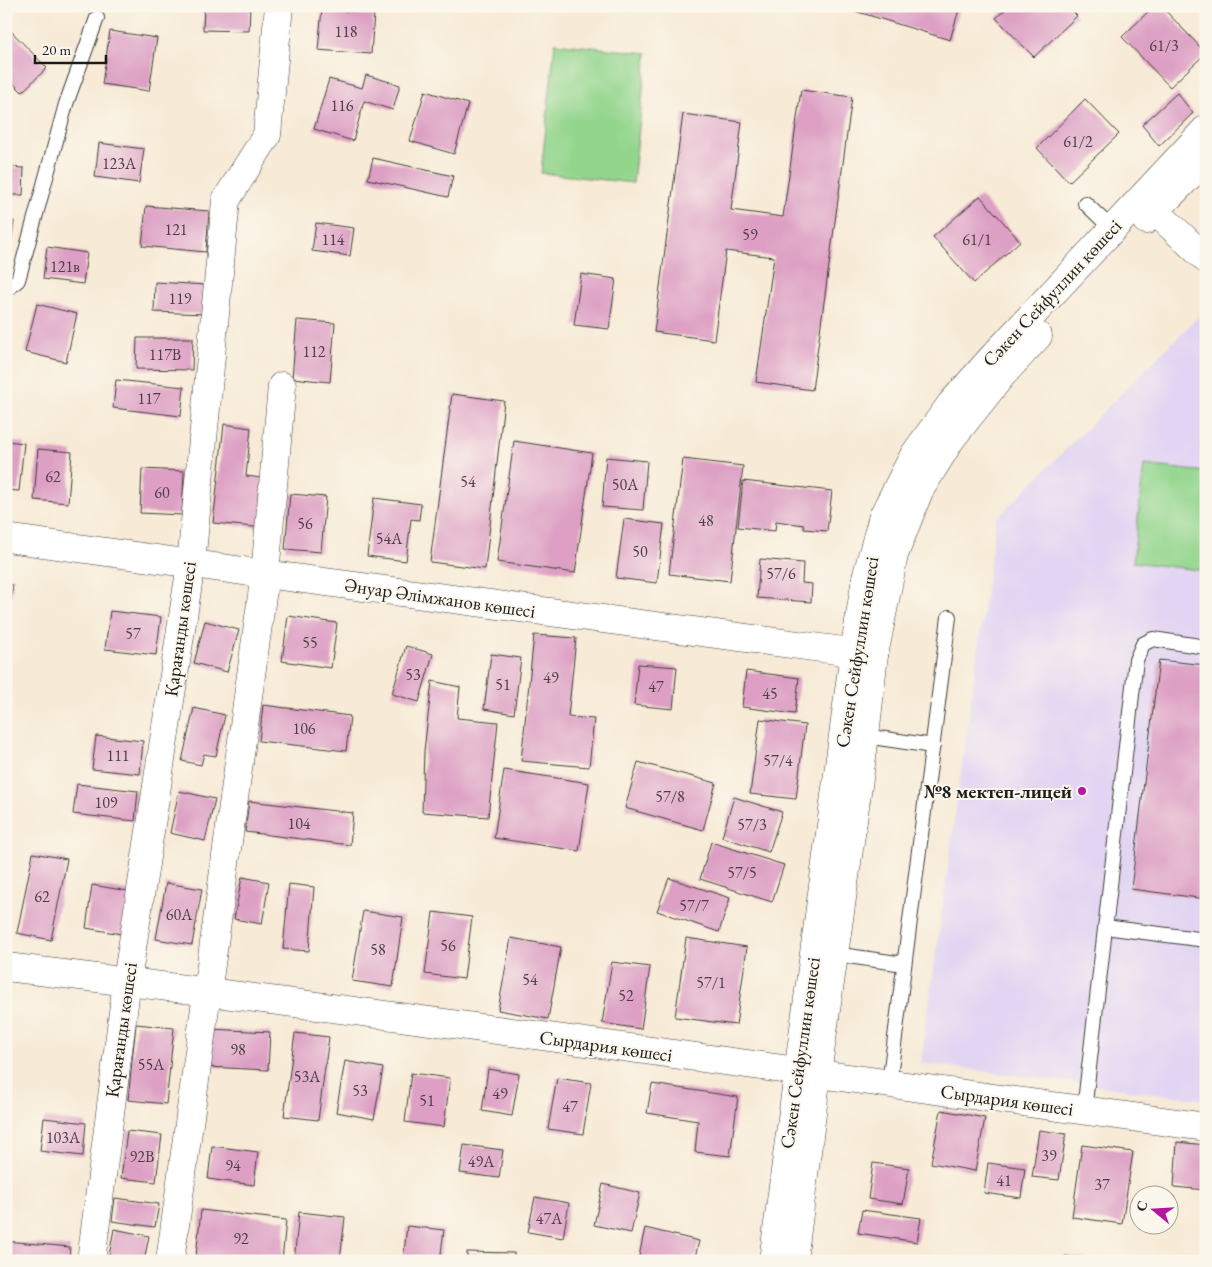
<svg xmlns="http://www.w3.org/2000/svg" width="1212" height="1267" viewBox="0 0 1212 1267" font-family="'EB Garamond',serif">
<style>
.built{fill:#e2d4f3}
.green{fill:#93d58d;stroke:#587854}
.building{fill:#dda0c4}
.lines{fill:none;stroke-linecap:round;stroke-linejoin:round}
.service-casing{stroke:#3d3b38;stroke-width:16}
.minor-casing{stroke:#3d3b38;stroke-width:29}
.tertiary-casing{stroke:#3d3b38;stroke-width:29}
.service{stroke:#fff;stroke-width:14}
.minor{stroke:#fff;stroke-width:28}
.tertiary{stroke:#fff;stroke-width:28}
.poi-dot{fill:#b5179e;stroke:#fbf7ec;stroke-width:2}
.labels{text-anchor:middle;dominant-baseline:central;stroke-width:4;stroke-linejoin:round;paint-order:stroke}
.number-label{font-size:16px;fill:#4c3d46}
.street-label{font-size:19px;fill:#1c1c1c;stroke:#fbf7ec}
.poi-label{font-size:19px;font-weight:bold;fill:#1c1c1c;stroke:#fbf7ec;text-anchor:end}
</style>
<rect width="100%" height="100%" fill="#fbf7ec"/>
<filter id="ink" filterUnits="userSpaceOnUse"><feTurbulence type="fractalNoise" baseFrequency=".02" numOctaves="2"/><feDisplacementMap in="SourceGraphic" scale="10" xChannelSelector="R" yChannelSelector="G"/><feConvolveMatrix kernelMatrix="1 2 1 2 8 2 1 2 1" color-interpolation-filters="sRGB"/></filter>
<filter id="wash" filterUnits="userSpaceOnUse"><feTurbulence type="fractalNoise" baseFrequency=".0096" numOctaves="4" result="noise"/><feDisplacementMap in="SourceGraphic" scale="20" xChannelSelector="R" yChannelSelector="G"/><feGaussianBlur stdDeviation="1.12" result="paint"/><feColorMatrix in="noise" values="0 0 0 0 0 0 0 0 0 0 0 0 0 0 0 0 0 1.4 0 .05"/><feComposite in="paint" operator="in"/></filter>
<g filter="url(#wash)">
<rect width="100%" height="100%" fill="#f7ead6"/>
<polygon class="built" points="1206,309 1206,1100 921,1063 996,519"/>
<g class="green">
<polygon points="555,43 647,53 633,183 541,173"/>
<polygon points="1144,465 1206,472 1206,571 1133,562"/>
</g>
<g id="blocks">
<g class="building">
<polygon points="204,6 250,6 249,31 203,30"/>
<polygon points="857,6 960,6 950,40 855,11"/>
<polygon points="1009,6 1068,6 1077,16 1034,57 996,18"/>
<polygon points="1154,6 1161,6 1206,53 1170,87 1122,37"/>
<polygon points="322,9 374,13 371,54 318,50"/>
<polygon points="6,26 47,68 22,92 6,76"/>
<polygon points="110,31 157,38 149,91 102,84"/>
<polygon points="366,75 400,85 393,110 364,101 353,141 314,129 329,79 362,88"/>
<polygon points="801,90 852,97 812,390 756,382 774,257 726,251 714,340 654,332 683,114 742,122 731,210 783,217"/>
<polygon points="425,91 468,104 454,154 410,141"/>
<polygon points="1177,93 1193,113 1159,146 1142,125"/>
<polygon points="1085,99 1119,134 1069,182 1037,148"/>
<polygon points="99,143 144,149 139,183 95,177"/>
<polygon points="373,158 453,176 448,197 368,179"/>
<polygon points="6,167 24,168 23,195 6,195"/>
<polygon points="980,196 1020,241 974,283 933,237"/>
<polygon points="146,206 209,211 206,252 142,246"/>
<polygon points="6,220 14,221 10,256 6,256"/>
<polygon points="316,223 354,228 350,256 312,251"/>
<polygon points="47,247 87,253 83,284 43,279"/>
<polygon points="581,274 616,279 609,329 574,325"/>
<polygon points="155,282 206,285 204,314 154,312"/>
<polygon points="37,304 77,314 66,362 25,352"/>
<polygon points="297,320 335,323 330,382 292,378"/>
<polygon points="137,338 193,338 192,370 136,369"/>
<polygon points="116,380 184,387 181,416 113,408"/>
<polygon points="452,394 504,401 485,569 430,562"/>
<polygon points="224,424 251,428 246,476 269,479 264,528 213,523"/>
<polygon points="6,441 24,443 19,491 6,490"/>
<polygon points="514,441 592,453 575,573 497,562"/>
<polygon points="38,449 72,452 68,503 34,500"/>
<polygon points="606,457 647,461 643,510 602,507"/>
<polygon points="683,459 743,466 730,581 669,574"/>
<polygon points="142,469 184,471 182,515 140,513"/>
<polygon points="743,481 832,491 827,531 804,529 804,525 776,521 775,531 738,527"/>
<polygon points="290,494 326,497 321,552 285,549"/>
<polygon points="374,498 421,504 419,520 411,519 406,561 367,556"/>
<polygon points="624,519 664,524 657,583 616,578"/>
<polygon points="760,559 803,563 802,583 812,584 811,602 757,598"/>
<polygon points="6,584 13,585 7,624 6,624"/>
<polygon points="110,611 161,617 156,655 105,649"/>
<polygon points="288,616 337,623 331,668 282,661"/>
<polygon points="205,621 239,630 227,672 194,663"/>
<polygon points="534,635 576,638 568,717 594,719 589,767 521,761"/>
<polygon points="406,646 433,654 419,702 392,694"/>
<polygon points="491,654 521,658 514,714 484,709"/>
<polygon points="1159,660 1206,665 1206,899 1131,889"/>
<polygon points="638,664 677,667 673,709 634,705"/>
<polygon points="746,671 799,678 795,714 742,707"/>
<polygon points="432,681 460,687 457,718 498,722 488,817 422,812 424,751"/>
<polygon points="263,705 350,716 346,751 259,741"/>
<polygon points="194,708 225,715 216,756 204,754 201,765 182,761"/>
<polygon points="760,719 805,725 796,799 750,794"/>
<polygon points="96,736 143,741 140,774 92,769"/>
<polygon points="638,762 716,783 703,830 625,808"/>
<polygon points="504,770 589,783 579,851 494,838"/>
<polygon points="77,784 138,791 135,821 73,814"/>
<polygon points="179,791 215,799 205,841 170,833"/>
<polygon points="734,797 782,812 769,852 722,837"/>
<polygon points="249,801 353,813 350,845 245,832"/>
<polygon points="711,842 784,865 772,902 700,879"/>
<polygon points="33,853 67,859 51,940 17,933"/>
<polygon points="242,877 269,882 262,924 234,919"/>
<polygon points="669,878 730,898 719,932 657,911"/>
<polygon points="166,883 202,889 192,945 156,939"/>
<polygon points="289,884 314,887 309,951 283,949"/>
<polygon points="92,885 134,892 127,935 86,928"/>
<polygon points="363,911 403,917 393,987 352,981"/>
<polygon points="433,912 472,917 464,979 425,974"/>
<polygon points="511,938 561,947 548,1019 498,1010"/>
<polygon points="686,938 747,947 736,1025 675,1017"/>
<polygon points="612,962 650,967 641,1029 602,1023"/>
<polygon points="136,1024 174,1028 166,1104 128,1100"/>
<polygon points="208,1029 270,1032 268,1070 207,1067"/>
<polygon points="295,1033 329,1037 318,1120 284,1116"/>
<polygon points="345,1061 383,1068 374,1119 336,1112"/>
<polygon points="488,1069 519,1074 512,1116 482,1111"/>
<polygon points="411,1073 450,1078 444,1127 405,1122"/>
<polygon points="557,1078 591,1083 583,1134 548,1129"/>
<polygon points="652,1084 738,1097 730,1156 695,1152 698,1121 647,1113"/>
<polygon points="941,1110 985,1118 975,1171 931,1163"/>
<polygon points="44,1118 86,1123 83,1156 40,1151"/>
<polygon points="1039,1130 1066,1134 1059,1180 1032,1177"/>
<polygon points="127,1131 162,1135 156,1182 121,1178"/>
<polygon points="1177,1142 1206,1145 1206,1190 1174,1187"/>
<polygon points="464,1145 503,1150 499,1178 460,1173"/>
<polygon points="1082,1145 1133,1152 1122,1224 1072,1217"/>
<polygon points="212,1146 258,1152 254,1185 208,1179"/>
<polygon points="873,1163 909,1168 903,1204 868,1199"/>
<polygon points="988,1163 1025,1168 1021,1198 984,1193"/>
<polygon points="603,1184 640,1193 631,1233 594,1225"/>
<polygon points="535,1197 569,1203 563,1238 528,1232"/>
<polygon points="115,1198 159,1204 155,1227 112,1221"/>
<polygon points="201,1210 286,1220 282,1261 237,1261 196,1256"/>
<polygon points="862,1210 921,1218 917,1242 858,1233"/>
<polygon points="299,1212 345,1217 340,1261 294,1261"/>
<polygon points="407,1226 444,1230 440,1261 403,1261"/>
<polygon points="645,1228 699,1241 694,1261 638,1261"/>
<polygon points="114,1229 149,1236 144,1261 108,1261"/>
<polygon points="6,1241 70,1247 69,1261 6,1261"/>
<polygon points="467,1252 514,1253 514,1261 467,1261"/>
<polygon points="1065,1256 1093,1260 1093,1261 1064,1261"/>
</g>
</g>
</g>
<g filter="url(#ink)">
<use href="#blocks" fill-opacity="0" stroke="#3d3b38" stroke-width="1"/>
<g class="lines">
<defs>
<g id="service">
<polyline points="1085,203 1112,229"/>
<polyline points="6,290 18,280 66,104 97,18"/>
<polyline points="865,736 933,746"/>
<polyline points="1105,927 1206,940"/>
<polyline points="834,954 904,964"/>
<polyline points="889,1084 949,617"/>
<polyline points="1084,1111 1136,660 1143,644 1153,639 1206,647"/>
</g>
<g id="minor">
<polyline points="1155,211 1206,259"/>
<polyline points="6,538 265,574 874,655"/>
<path d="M6 967C407 1015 806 1073 1206 1127"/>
<polyline points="91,1261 127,981 191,564 226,200 267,135 279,6"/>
<polyline points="170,1261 265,574 282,386"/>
</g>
<g id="tertiary">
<polyline points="1146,220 1206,159"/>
<polyline points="773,1261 854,653 866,578 883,516 914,455 951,404 991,359 1206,129"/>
<polyline points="793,1261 817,1074 865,736 874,655 894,555 919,491 951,439 1002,375 1038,336"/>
</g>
</defs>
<use href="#service" class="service-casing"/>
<use href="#minor" class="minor-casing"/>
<use href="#tertiary" class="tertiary-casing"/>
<use href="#service" class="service"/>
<use href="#minor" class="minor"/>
<use href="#tertiary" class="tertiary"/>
</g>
</g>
<circle class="poi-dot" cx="1082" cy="791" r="5"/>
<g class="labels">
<g class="number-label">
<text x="346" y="31">118</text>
<text x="1164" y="45">61/3</text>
<text x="342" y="105">116</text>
<text x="1078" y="141">61/2</text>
<text x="119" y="163">123А</text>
<text x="176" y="229">121</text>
<text x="750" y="234">59</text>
<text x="333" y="239">114</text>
<text x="977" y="239">61/1</text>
<text x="65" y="266">121в</text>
<text x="180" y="298">119</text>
<text x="314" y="351">112</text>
<text x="165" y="354">117В</text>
<text x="149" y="398">117</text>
<text x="53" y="476">62</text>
<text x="468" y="481">54</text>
<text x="625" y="484">50А</text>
<text x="162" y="492">60</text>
<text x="706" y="520">48</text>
<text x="305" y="523">56</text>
<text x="389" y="538">54А</text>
<text x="640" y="551">50</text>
<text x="781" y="573">57/6</text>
<text x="133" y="633">57</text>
<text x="310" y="642">55</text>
<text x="413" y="674">53</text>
<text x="551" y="677">49</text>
<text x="503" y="684">51</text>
<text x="656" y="686">47</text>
<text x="770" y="693">45</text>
<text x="304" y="728">106</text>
<text x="118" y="755">111</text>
<text x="778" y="760">57/4</text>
<text x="670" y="796">57/8</text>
<text x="106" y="802">109</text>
<text x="299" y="823">104</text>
<text x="752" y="824">57/3</text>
<text x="742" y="872">57/5</text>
<text x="42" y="896">62</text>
<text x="694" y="905">57/7</text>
<text x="179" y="914">60А</text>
<text x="448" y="945">56</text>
<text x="378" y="949">58</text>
<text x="530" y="979">54</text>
<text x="711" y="982">57/1</text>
<text x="626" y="995">52</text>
<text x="238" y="1049">98</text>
<text x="151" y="1064">55А</text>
<text x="307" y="1076">53А</text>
<text x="360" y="1090">53</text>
<text x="500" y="1093">49</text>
<text x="427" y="1100">51</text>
<text x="570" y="1106">47</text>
<text x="63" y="1137">103А</text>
<text x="1049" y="1155">39</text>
<text x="142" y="1156">92В</text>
<text x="481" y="1161">49А</text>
<text x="233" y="1165">94</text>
<text x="1004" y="1180">41</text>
<text x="1102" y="1184">37</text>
<text x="549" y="1218">47А</text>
<text x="241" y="1238">92</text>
</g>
<g class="street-label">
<text transform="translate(1052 293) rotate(-47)">Сәкен Сейфуллин көшесі</text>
<text transform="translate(440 598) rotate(8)">Әнуар Әлімжанов көшесі</text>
<text transform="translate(180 629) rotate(-82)">Қарағанды көшесі</text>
<text transform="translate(857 652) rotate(-81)">Сәкен Сейфуллин көшесі</text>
<text transform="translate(121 1030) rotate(-82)">Қарағанды көшесі</text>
<text transform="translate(606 1046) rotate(8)">Сырдария көшесі</text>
<text transform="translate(800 1053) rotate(-82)">Сәкен Сейфуллин көшесі</text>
<text transform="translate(1007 1100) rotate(8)">Сырдария көшесі</text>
</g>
<g class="poi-label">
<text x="1072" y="791">№8 мектеп-лицей</text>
</g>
</g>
<rect width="1212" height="1267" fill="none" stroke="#fbf7ec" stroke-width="25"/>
<g transform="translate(1154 1210) rotate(288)"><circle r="24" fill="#fbf7ec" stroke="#a29f99"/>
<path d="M0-4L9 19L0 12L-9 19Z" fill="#b5179e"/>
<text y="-8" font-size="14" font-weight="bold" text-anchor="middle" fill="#1c1c1c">С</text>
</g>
<path d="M35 55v8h71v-8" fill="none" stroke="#1c1c1c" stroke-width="2.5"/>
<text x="42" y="55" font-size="15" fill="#1c1c1c" stroke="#fbf7ec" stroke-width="4" paint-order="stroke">20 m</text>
</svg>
